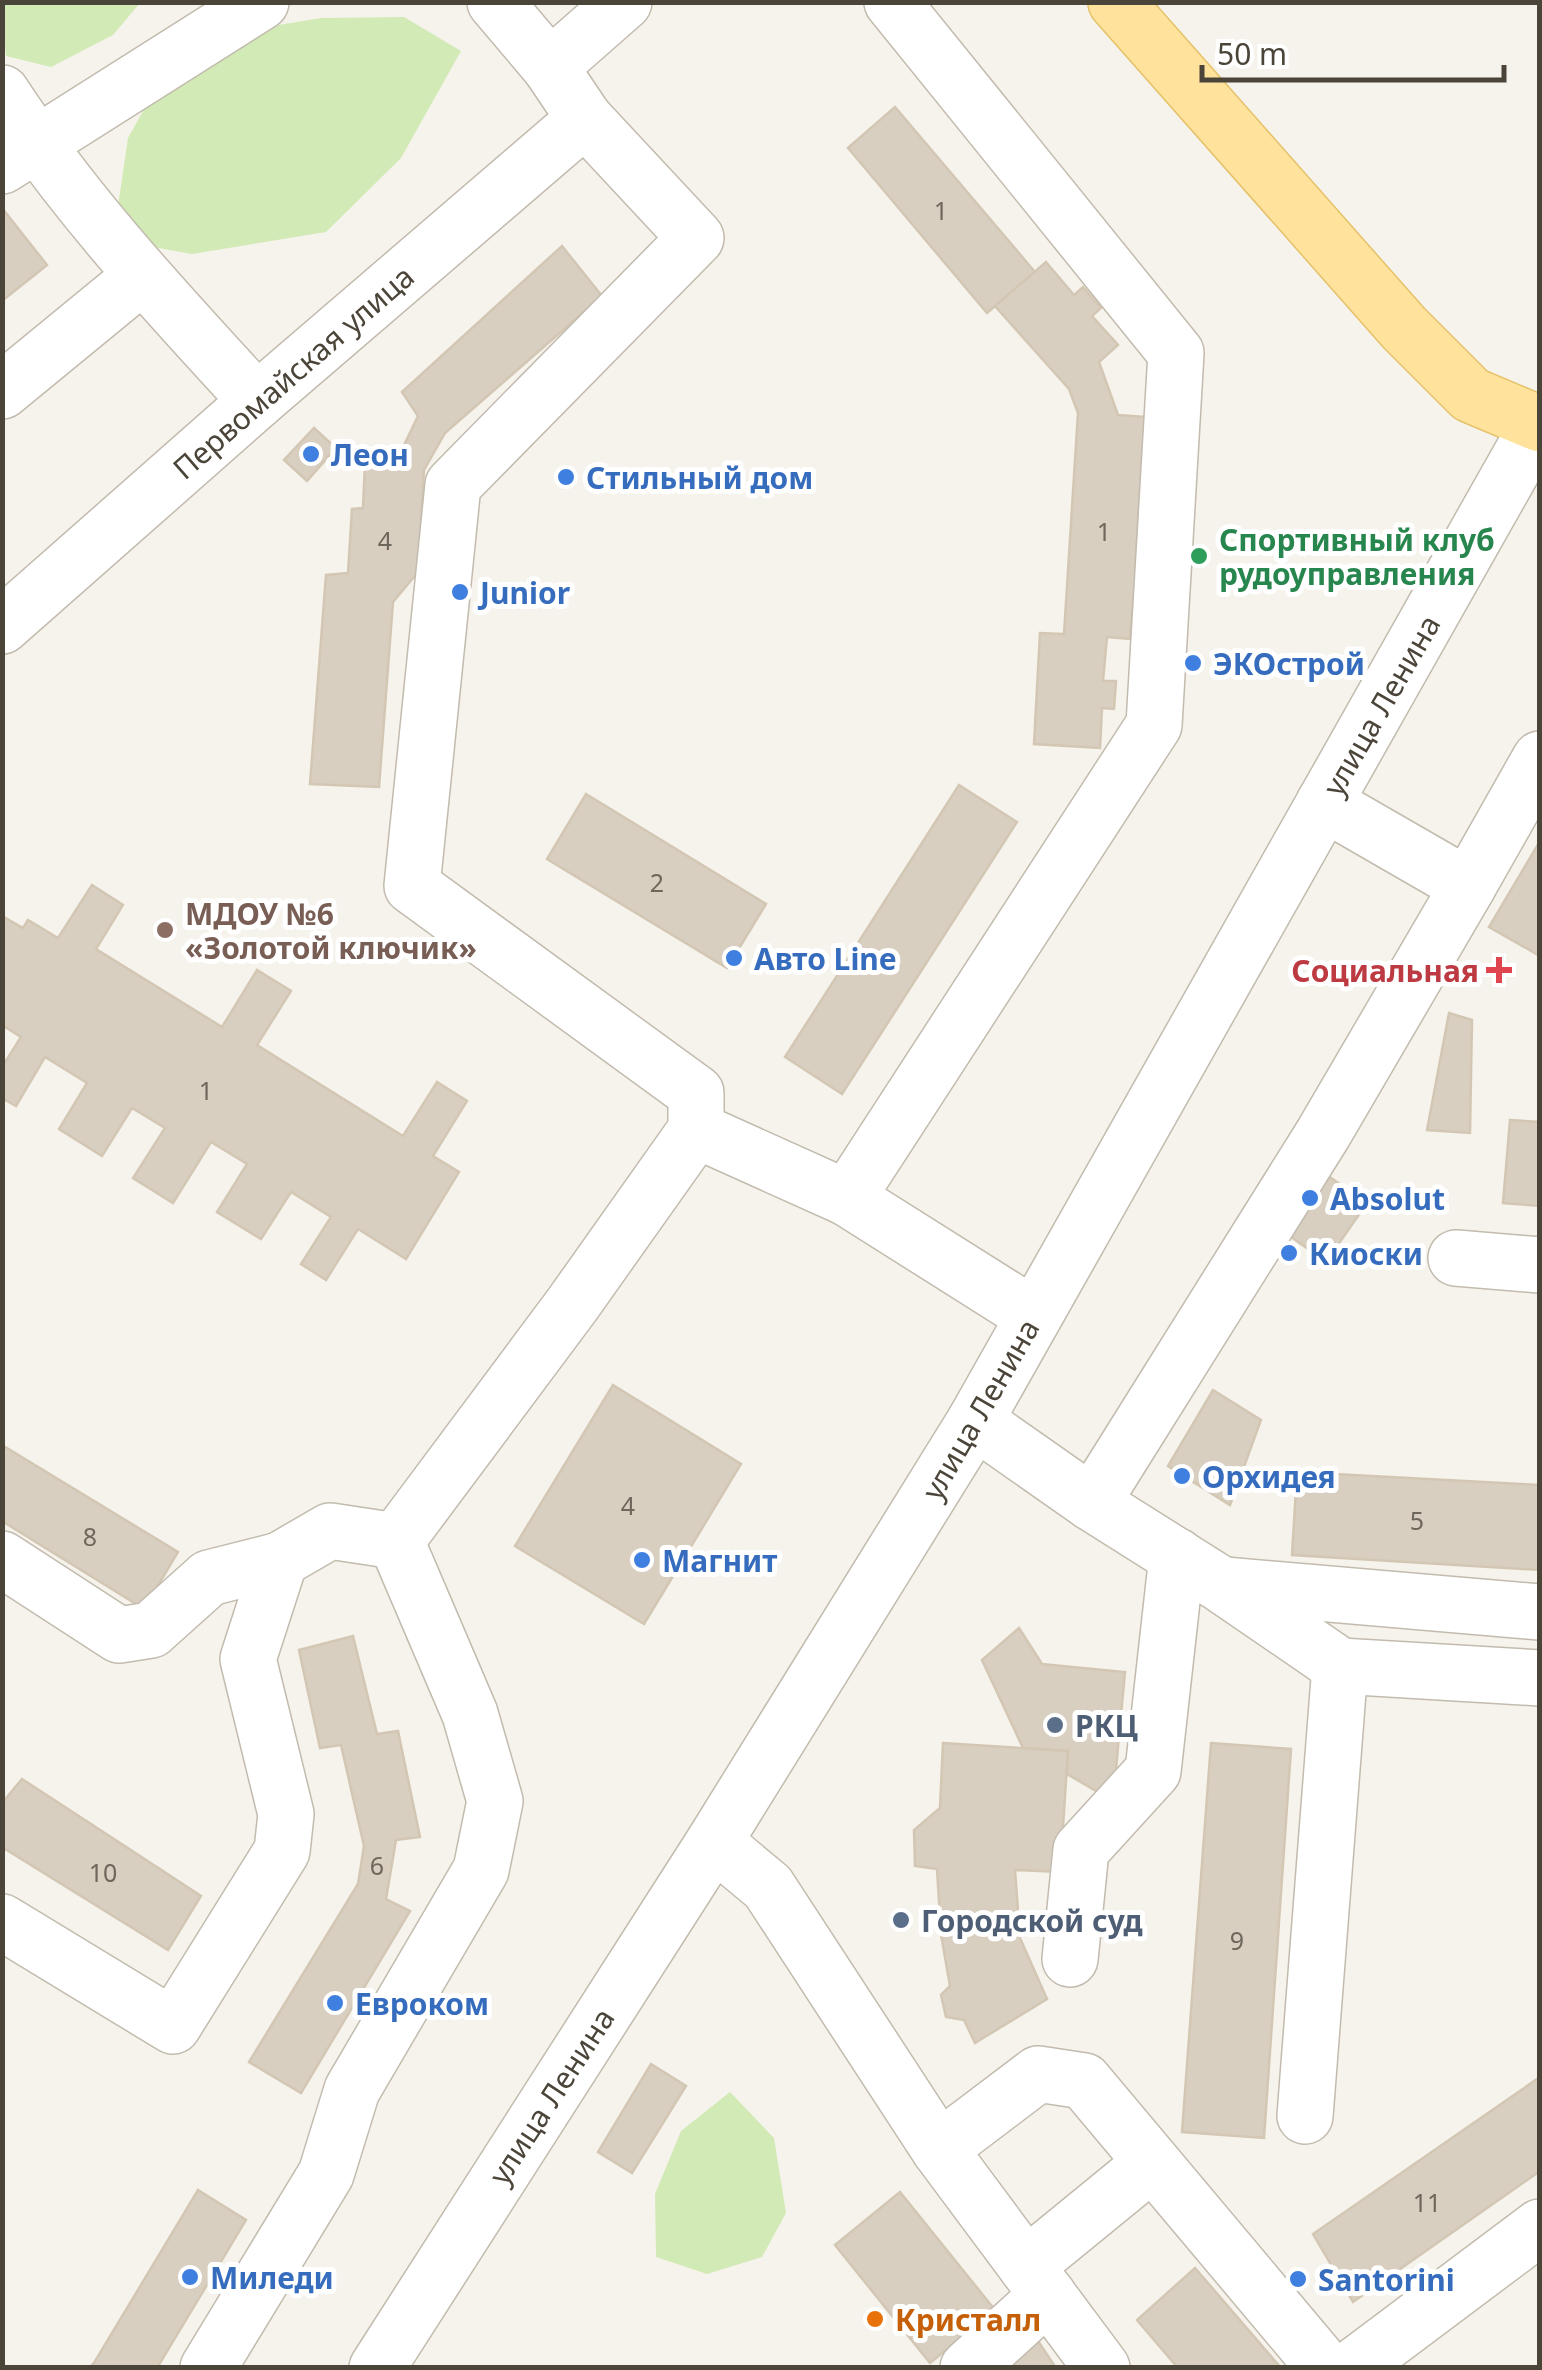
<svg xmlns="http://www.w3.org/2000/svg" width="1542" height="2370" viewBox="0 0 1542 2370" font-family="'Noto Sans',sans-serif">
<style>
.green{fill:#d2eab5}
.building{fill:#d8cfc1;stroke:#d3c7b4;stroke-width:2.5}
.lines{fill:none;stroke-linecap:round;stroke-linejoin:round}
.minor-casing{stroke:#c2bbae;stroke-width:58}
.major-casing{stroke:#e6c16a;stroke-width:58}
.minor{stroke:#fff;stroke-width:55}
.major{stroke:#ffe39c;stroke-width:55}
.shop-dot{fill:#3f7fe0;stroke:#fff;stroke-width:4}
.leisure-dot{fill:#2e9e5b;stroke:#fff;stroke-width:4}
.education-dot{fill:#8d6e63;stroke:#fff;stroke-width:4}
.health-dot{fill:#e0444e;stroke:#fff;stroke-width:4}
.service-dot{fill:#5c6f8a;stroke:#fff;stroke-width:4}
.food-dot{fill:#e8710a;stroke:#fff;stroke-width:4}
.labels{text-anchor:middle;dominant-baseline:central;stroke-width:10;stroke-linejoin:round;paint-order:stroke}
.number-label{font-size:25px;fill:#6e675b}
.street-label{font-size:30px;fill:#4b4439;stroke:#fff}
.shop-label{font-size:30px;font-weight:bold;fill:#366cbe;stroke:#fff;text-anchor:start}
.leisure-label{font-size:30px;font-weight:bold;fill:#27864d;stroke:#fff;text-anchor:start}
.education-label{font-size:30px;font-weight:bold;fill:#785e54;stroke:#fff;text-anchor:start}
.health-label{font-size:30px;font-weight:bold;fill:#be3a42;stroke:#fff;text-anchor:end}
.service-label{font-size:30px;font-weight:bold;fill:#4e5e75;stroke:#fff;text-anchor:start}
.food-label{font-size:30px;font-weight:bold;fill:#c56008;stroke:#fff;text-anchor:start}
</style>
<rect width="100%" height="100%" fill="#f6f3ec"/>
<g class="green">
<polygon points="2,3 3,2 140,3 113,35 51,67 6,56"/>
<polygon points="404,17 461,51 401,158 326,232 192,254 125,242 118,206 128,138 161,79 241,31 321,18"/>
<polygon points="730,2092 774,2138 786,2213 762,2257 707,2274 656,2257 655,2194 681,2131"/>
</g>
<g class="building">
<polygon points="895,107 1035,272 987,313 848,148"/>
<polygon points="2,208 47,265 2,301"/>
<polygon points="562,246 602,296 445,433 424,470 418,572 393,602 379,787 310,784 326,575 348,573 352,509 363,508 365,464 395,464 418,416 402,392"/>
<polygon points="1046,262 1074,295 1083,287 1101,308 1092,316 1118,345 1099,362 1118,415 1145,417 1153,490 1140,489 1135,572 1146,573 1145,600 1133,600 1130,639 1107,637 1103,681 1116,681 1114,709 1102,708 1100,748 1034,744 1040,633 1064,634 1078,413 1069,389 995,306"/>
<polygon points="314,428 336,448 307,481 284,460"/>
<polygon points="959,785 1017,822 842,1094 785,1057"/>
<polygon points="586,794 766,904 727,968 547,859"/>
<polygon points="1540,841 1540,956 1489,927"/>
<polygon points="92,885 123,905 96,949 222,1027 257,970 291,991 257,1045 403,1136 437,1082 467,1101 433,1156 459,1172 406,1259 358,1229 326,1280 301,1264 331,1217 291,1192 261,1239 217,1212 247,1164 211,1142 173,1203 133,1178 165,1128 132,1108 102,1156 59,1129 87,1083 45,1057 16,1106 2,1098 2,1067 21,1037 2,1025 2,916 23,928 28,920 58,938"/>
<polygon points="1449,1013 1472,1020 1470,1133 1427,1130"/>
<polygon points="1510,1120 1540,1122 1540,1206 1503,1203"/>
<polygon points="1324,1173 1367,1203 1326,1262 1283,1231"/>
<polygon points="613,1385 741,1464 644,1624 515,1546"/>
<polygon points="1213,1390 1261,1420 1230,1505 1168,1466"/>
<polygon points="2,1445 178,1552 144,1609 2,1521"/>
<polygon points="1297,1472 1540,1485 1540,1570 1292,1555"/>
<polygon points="1019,1628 1042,1664 1125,1672 1113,1801 1067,1774 1068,1751 1023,1748 982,1660"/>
<polygon points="353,1636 377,1734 398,1731 420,1837 396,1840 386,1899 410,1911 301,2093 249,2062 358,1884 364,1846 341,1745 320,1748 299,1650"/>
<polygon points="943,1743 1068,1751 1060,1872 1015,1870 1020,1938 1047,1999 975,2043 964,2020 946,2017 941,1995 950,1986 941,1934 937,1869 915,1866 914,1830 940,1808"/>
<polygon points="1211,1743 1291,1749 1264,2138 1182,2132"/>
<polygon points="22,1779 201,1896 168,1950 2,1847 2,1803"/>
<polygon points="651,2064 686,2086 632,2173 598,2152"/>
<polygon points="1540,2077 1540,2171 1353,2302 1313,2234"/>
<polygon points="198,2190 246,2220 157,2368 89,2368 94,2363"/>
<polygon points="900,2192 995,2310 930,2363 835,2245"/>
<polygon points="1195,2268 1281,2368 1178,2368 1137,2320"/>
<polygon points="1038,2341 1056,2368 1000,2368"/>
</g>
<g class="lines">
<defs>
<g id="minor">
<polyline points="495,2 550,67"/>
<path d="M2 93C75 205 167 303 257 401"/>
<polyline points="2,166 261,2"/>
<polyline points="2,391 142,276"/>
<polyline points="2,626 257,401 585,119"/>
<polyline points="1324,803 1468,886 1540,759"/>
<polyline points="696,1130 847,1198 1034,1316"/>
<polyline points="847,1198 1154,725 1176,353 892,2"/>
<polyline points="1456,1258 1540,1265"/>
<polyline points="975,1421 1092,1503 1222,1585 1340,1666 1540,1678"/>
<polyline points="1092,1503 1323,1134 1468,886"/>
<polyline points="2,1559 119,1635 151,1630 209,1578 280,1560 248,1659 286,1814 282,1851 173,2026 2,1922"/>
<polyline points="280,1560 330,1531 396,1541"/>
<polyline points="1224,1585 1540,1612"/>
<polyline points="714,1842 768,1887 939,2149 1102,2368"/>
<polyline points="1070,1959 1081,1850 1153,1771 1177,1556"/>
<polyline points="1305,2116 1340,1666"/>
<polyline points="939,2149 1038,2074 1084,2081 1325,2368"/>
<polyline points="1026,2266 1152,2163"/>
<polyline points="208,2368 326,2174 352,2090 481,1870 495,1801 470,1714 396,1541 572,1305 696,1130 696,1093 412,886 453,485 696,238 585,119 550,67 624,2"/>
<polyline points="377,2368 714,1842 975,1421 1539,423"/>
<polyline points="968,2368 1048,2295"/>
<polyline points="1352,2368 1540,2227"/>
</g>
<polyline id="major" points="1116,2 1404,328 1471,395 1540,424"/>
</defs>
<use href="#minor" class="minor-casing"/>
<use href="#major" class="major-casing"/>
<use href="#minor" class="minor"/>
<use href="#major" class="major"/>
</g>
<g class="shop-dot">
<circle cx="311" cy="454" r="10"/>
<circle cx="566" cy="477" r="10"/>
<circle cx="460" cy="592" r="10"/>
<circle cx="1193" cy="663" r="10"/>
<circle cx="734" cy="958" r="10"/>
<circle cx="1310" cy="1198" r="10"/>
<circle cx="1289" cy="1253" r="10"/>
<circle cx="1182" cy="1476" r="10"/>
<circle cx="642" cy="1560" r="10"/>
<circle cx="335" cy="2003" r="10"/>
<circle cx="190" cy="2277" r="10"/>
<circle cx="1298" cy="2279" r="10"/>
</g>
<circle class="leisure-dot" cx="1199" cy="556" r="10"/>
<circle class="education-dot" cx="165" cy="930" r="10"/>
<path class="health-dot" d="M1494 955h10v10h10v10h-10v10h-10v-10h-10v-10h10z"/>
<g class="service-dot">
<circle cx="1055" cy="1725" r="10"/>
<circle cx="901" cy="1920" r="10"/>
</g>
<circle class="food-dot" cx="875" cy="2319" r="10"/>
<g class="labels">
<g class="number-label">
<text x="941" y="210">1</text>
<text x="1104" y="531">1</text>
<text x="385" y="540">4</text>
<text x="657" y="882">2</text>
<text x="206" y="1090">1</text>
<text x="628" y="1505">4</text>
<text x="1417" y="1520">5</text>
<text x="90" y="1536">8</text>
<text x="377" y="1865">6</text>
<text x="103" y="1872">10</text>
<text x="1237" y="1940">9</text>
<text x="1427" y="2202">11</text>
</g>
<g class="street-label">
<text transform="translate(293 372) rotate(-41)">Первомайская улица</text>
<text transform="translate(1381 705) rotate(-60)">улица Ленина</text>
<text transform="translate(980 1409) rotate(-60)">улица Ленина</text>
<text transform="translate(551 2096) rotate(-57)">улица Ленина</text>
</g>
<g class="shop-label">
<text x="331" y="454">Леон</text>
<text x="586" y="477">Стильный дом</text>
<text x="480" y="592">Junior</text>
<text x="1213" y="663">ЭКОстрой</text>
<text x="754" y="958">Авто Line</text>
<text x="1330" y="1198">Absolut</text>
<text x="1309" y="1253">Киоски</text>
<text x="1202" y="1476">Орхидея</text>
<text x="662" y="1560">Магнит</text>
<text x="355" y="2003">Евроком</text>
<text x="210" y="2277">Миледи</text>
<text x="1318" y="2279">Santorini</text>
</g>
<g class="leisure-label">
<text x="1219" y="539">Спортивный клуб<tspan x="1219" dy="34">рудоуправления</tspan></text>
</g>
<g class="education-label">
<text x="185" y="913">МДОУ №6<tspan x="185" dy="34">«Золотой ключик»</tspan></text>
</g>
<g class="health-label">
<text x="1479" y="970">Социальная</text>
</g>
<g class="service-label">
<text x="1075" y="1725">РКЦ</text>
<text x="921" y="1920">Городской суд</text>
</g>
<g class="food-label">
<text x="895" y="2319">Кристалл</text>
</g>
</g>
<rect width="1542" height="2370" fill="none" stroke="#4b4439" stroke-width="10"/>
<path d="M1202 65v15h302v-15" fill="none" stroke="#4b4439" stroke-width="5"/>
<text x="1217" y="65" font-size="30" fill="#4b4439" stroke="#ffffff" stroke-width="8" paint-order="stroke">50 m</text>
</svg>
